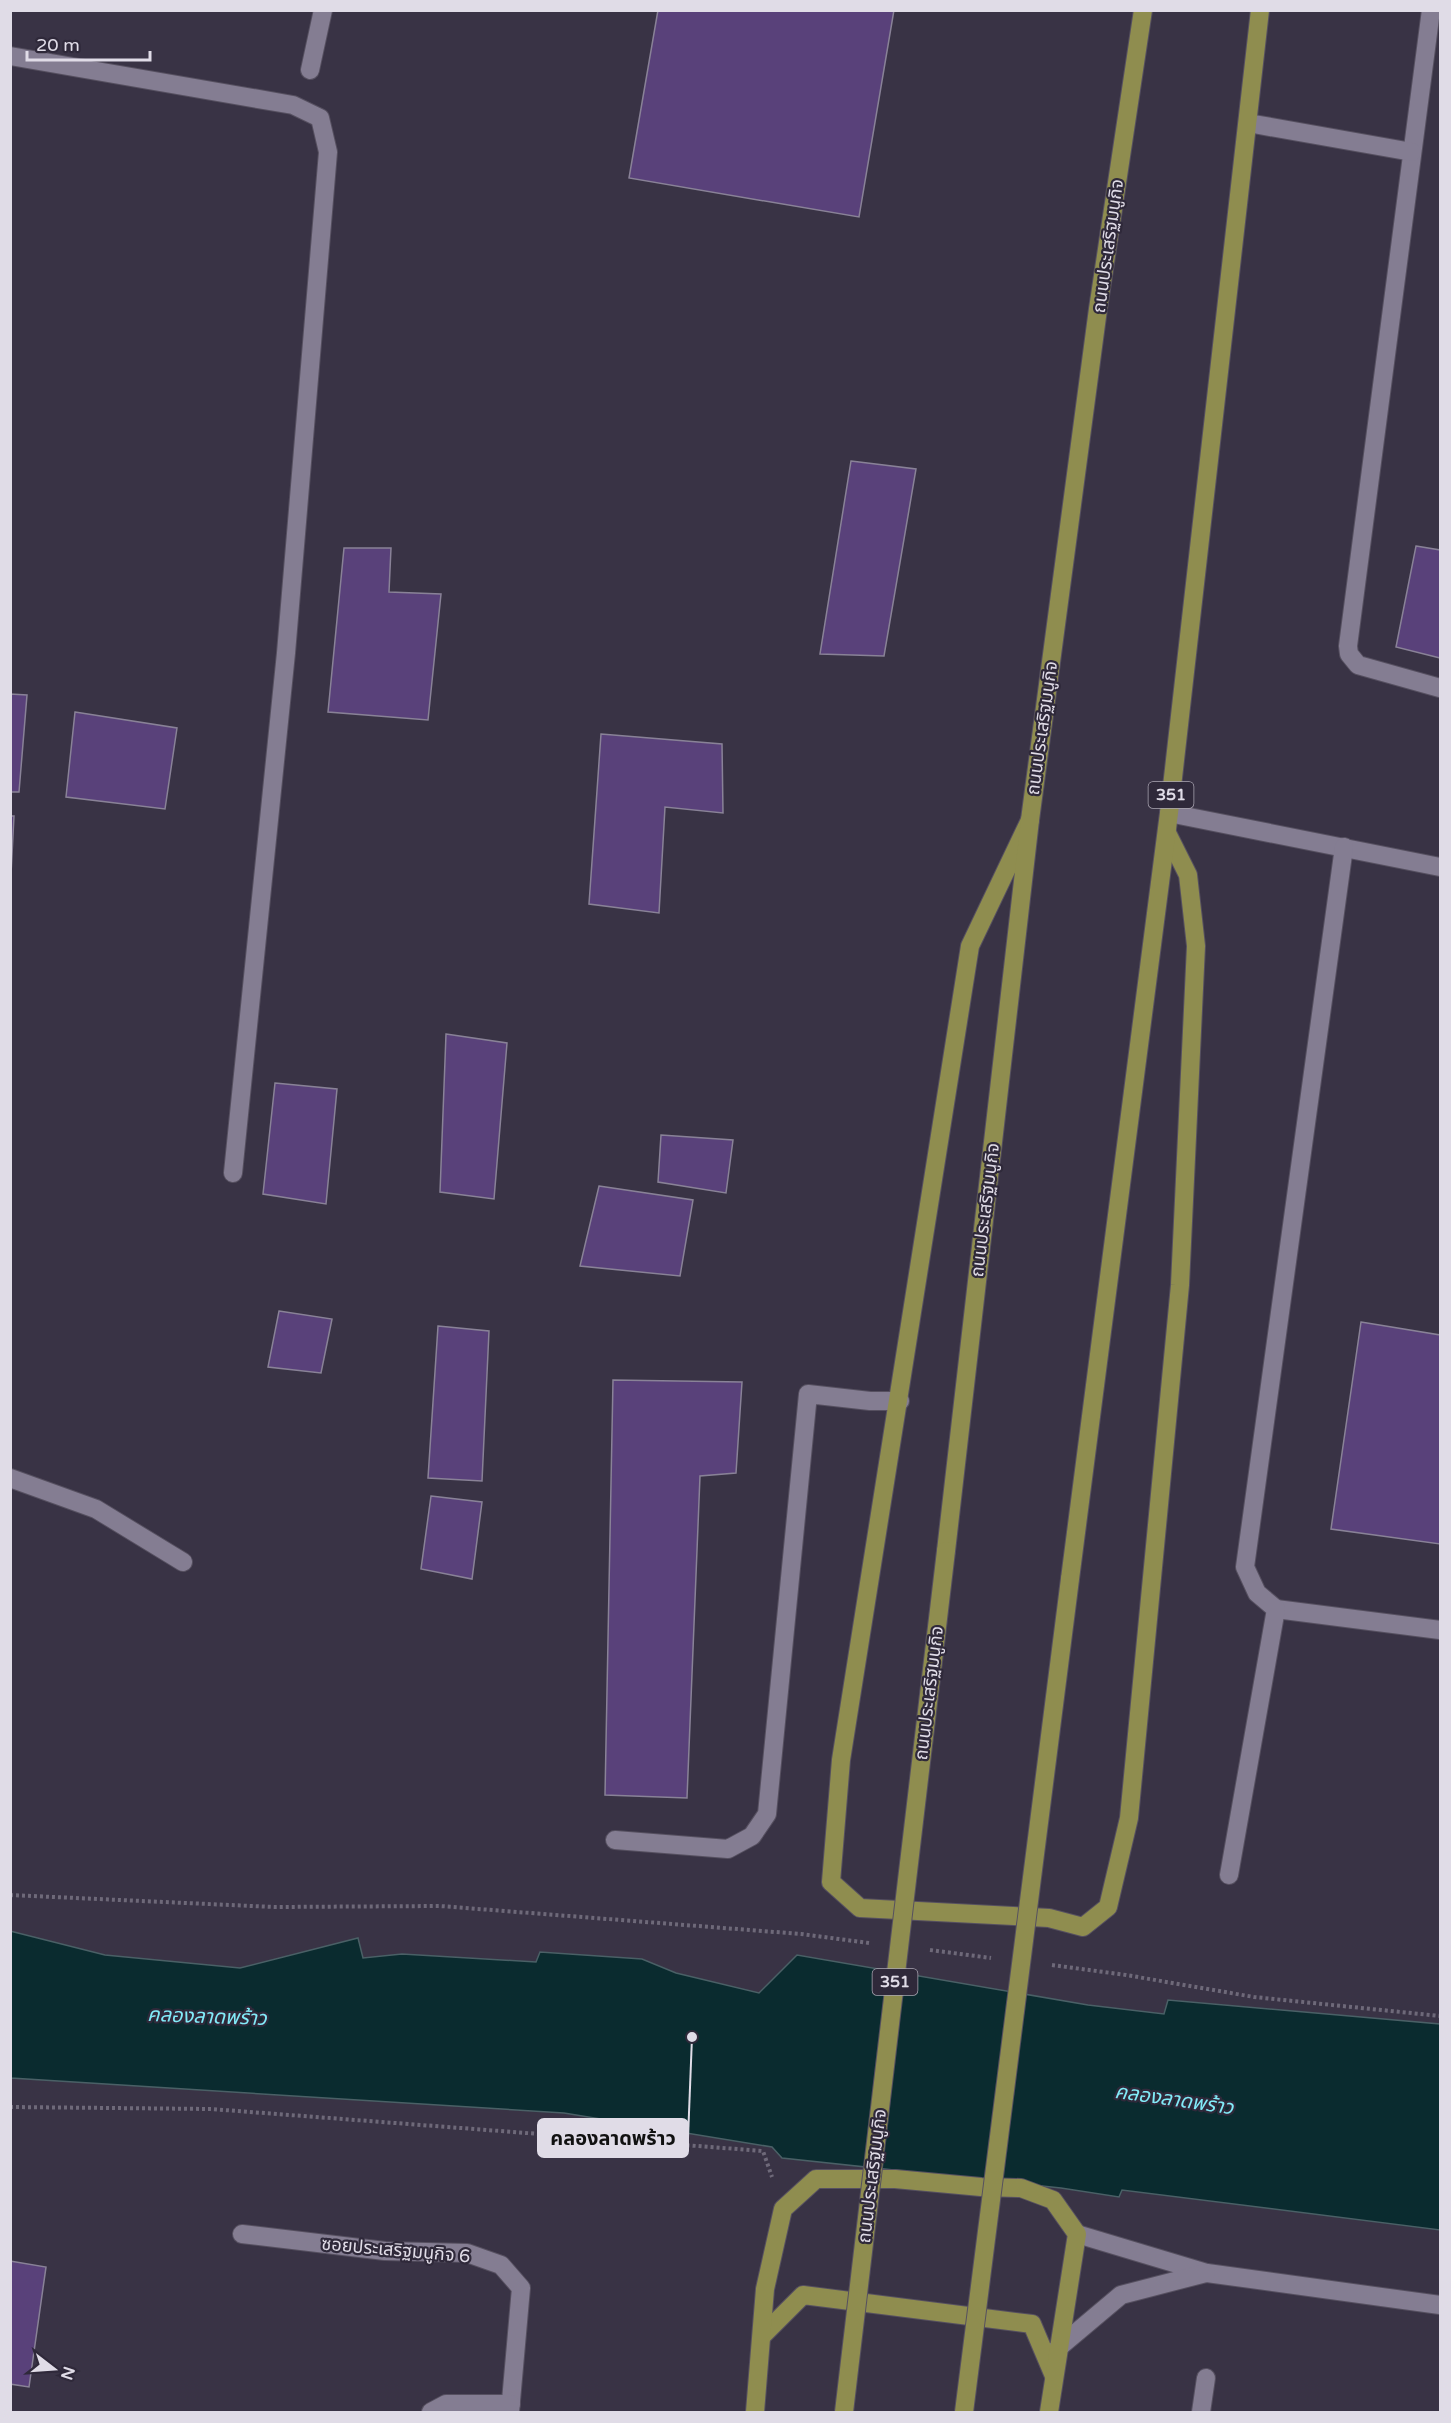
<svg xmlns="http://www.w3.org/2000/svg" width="1451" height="2423" viewBox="0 0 1451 2423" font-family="'Varela Round','Noto Sans Thai',sans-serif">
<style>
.water{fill:#0a2b2f;stroke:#4a6066;stroke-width:1.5}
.building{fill:#59417a;stroke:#898297;stroke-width:1.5}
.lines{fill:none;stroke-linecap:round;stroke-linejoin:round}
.minor-casing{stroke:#565060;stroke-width:20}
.major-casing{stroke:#565060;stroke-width:20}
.path{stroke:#6e6979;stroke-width:4;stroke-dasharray:3 3;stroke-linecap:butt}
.minor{stroke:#847d92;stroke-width:18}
.major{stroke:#8f8d4f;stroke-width:18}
.major-bridge-casing{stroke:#565060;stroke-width:20;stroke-linecap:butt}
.major-bridge{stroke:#8f8d4f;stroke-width:18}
.labels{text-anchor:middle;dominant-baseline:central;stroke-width:4.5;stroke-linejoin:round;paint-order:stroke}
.shield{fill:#2f293a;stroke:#aba6b3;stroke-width:1.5}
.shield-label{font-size:16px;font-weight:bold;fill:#e0dce7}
.street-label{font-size:18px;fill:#e0dce7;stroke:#2f293a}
.water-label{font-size:20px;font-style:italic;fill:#82ebf8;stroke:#2f293a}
.leader{fill:none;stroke:#e0dce7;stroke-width:2}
.callout-dot{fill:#e0dce7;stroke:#2f293a;stroke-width:2}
.callout{fill:#e0dce7;stroke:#e0dce7;stroke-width:2}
.callout-label{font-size:20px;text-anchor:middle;font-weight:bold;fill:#111}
</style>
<rect width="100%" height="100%" fill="#393345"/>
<polygon class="water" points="10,1931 105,1955 240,1968 358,1938 363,1958 402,1954 536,1962 540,1952 642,1959 676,1973 759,1993 797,1955 1088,2005 1164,2014 1168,2000 1440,2024 1440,2230 1122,2190 1119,2197 1061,2188 782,2158 772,2147 564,2113 11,2078"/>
<g class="building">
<polygon points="658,10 894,10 859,217 629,178"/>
<polygon points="851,461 916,469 884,656 820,654"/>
<polygon points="1416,546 1440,550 1440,658 1396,647"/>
<polygon points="344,548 391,548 389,592 441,594 428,720 328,712"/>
<polygon points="10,694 27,695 19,792 10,792"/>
<polygon points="75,712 177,728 165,809 66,797"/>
<polygon points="601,734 722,744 723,813 665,807 659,913 589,904"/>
<polygon points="10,816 14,816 11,874 10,874"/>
<polygon points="446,1034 507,1043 494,1199 440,1192"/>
<polygon points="275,1083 337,1089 326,1204 263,1194"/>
<polygon points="661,1135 733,1140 726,1193 658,1182"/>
<polygon points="599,1186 693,1200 680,1276 580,1266"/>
<polygon points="279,1311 332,1319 321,1373 268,1367"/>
<polygon points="1361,1322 1440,1335 1440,1544 1331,1529"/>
<polygon points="438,1326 489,1331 482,1481 428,1478"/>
<polygon points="613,1380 742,1382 736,1473 700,1476 687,1798 605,1795"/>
<polygon points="431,1496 482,1502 472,1579 421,1569"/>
<polygon points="10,2261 46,2267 29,2387 10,2384"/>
</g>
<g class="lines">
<defs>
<g id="minor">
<polyline points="1431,10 1348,646 1349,654 1358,665 1440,688"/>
<polyline points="10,56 293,105 320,118 328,152 286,653 233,1173"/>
<polyline points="310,70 323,10"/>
<polyline points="1248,123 1412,152"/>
<polyline points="1169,813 1440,867"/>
<polyline points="10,1478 96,1509 183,1562"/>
<polyline points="1276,1609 1440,1630"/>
<polyline points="615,1840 728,1849 752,1836 767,1814 808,1394 870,1401 900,1401"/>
<polyline points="1229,1875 1276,1609 1257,1593 1245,1567 1344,847"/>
<polyline points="242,2234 385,2251 467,2253 501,2265 521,2288 510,2412"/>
<polyline points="1077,2234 1207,2273 1440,2305"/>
<polyline points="1058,2348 1121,2295 1206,2273"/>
<polyline points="431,2412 446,2404 511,2404"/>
<polyline points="1201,2412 1206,2378"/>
</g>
<g id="major">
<polyline points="1030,820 970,946 841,1760 831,1882 860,1908 1049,1918 1083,1927 1108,1907 1129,1818 1180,1285 1196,946 1188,875 1167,833"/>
<polyline points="946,1551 1030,820 1098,309 1143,10"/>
<polyline points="1070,1579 1169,813 1260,10"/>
<polyline points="762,2336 803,2295 1032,2324 1054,2376"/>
<polyline points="755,2412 765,2289 783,2209 816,2179 895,2179 981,2187 1021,2188 1053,2200 1077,2234 1049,2412"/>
</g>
</defs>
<use href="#minor" class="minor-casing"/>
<use href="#major" class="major-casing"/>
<g class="path">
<polyline points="10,1895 274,1907 440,1906 801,1934 869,1943"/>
<polyline points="930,1950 991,1958"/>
<polyline points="1052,1965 1126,1975 1254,1997 1440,2016"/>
<polyline points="10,2107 211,2109 763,2151 772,2177"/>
</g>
<use href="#minor" class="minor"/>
<use href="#major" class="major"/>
<defs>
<g id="major-bridge">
<polyline points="844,2412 946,1551"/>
<polyline points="964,2412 1070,1579"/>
</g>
</defs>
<use href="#major-bridge" class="major-bridge-casing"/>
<use href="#major-bridge" class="major-bridge"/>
</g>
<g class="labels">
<g class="shield">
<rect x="1148.5" y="782" width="45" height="26" rx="4.5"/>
<rect x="872.5" y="1969" width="45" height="26" rx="4.5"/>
</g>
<g class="shield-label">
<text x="1171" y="795">351</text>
<text x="895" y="1982">351</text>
</g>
<g class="street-label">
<text transform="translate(1108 246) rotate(-82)">ถนนประเสริฐมนูกิจ</text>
<text transform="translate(1042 728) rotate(-82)">ถนนประเสริฐมนูกิจ</text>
<text transform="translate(985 1210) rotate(-83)">ถนนประเสริฐมนูกิจ</text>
<text transform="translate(929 1693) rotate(-83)">ถนนประเสริฐมนูกิจ</text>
<text transform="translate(872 2176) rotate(-83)">ถนนประเสริฐมนูกิจ</text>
<text transform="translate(396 2250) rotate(5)">ซอยประเสริฐมนูกิจ 6</text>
</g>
<g class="water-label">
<text transform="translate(207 2017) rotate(2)">คลองลาดพร้าว</text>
<text transform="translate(1174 2100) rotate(8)">คลองลาดพร้าว</text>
</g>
</g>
<path class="leader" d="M692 2037L688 2138"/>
<circle class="callout-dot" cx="692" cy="2037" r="6"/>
<rect class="callout" x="538" y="2119" width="150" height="38" rx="6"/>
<g class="callout-label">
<text x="613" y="2145">คลองลาดพร้าว</text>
</g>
<rect width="1451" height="2423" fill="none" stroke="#e0dce7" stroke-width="24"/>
<g transform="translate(54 2369) rotate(107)" stroke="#2f293a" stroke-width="4.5" paint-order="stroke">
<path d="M0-4.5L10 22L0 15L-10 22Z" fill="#e0dce7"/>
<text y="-9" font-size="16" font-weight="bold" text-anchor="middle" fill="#e0dce7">N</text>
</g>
<path d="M27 51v9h123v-9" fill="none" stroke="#e0dce7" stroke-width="3"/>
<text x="36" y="51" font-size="18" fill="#e0dce7" stroke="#2f293a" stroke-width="4.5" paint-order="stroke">20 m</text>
</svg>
